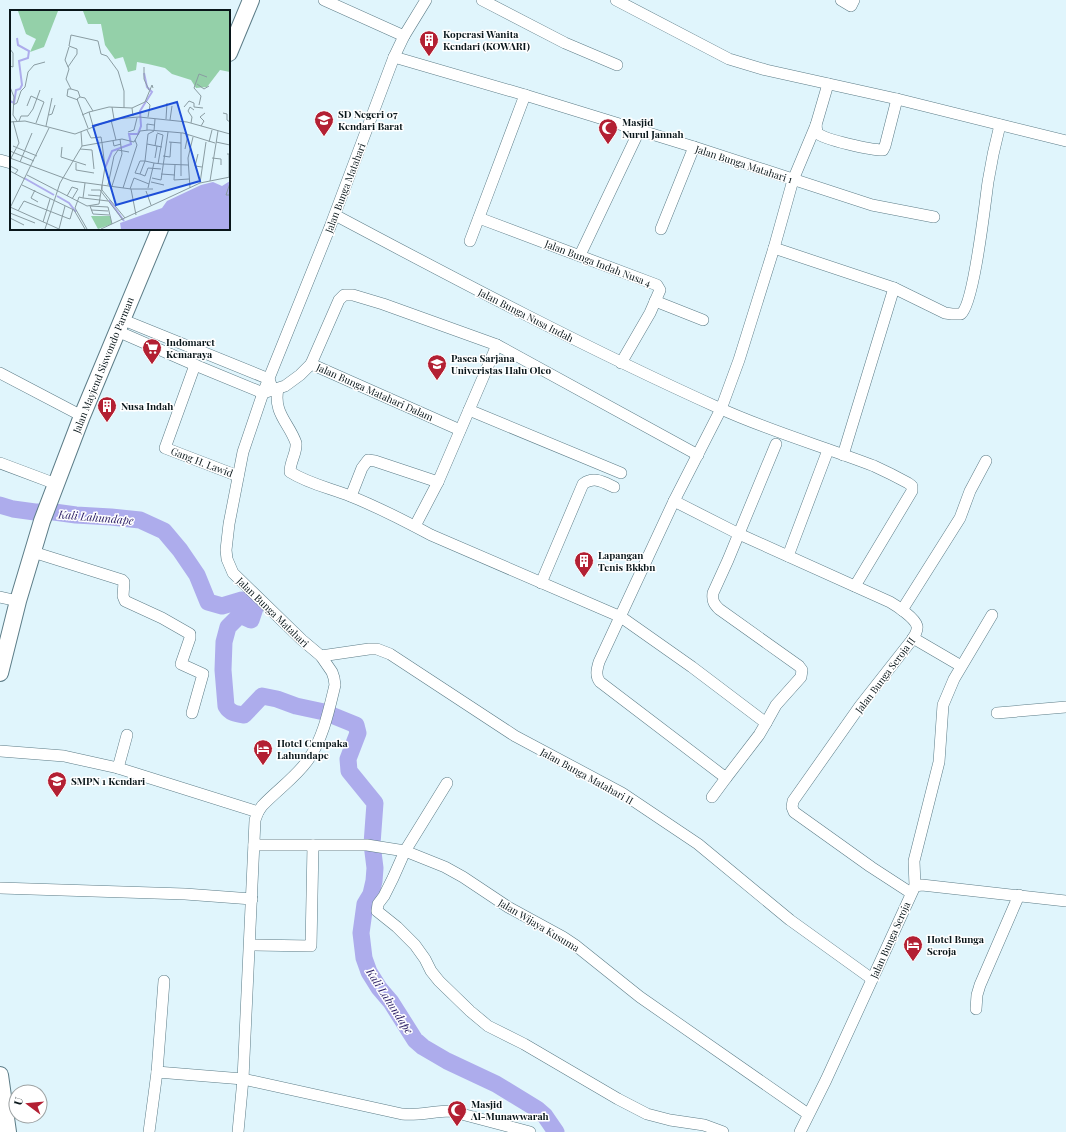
<svg xmlns="http://www.w3.org/2000/svg" width="1066" height="1132" viewBox="0 0 1066 1132" font-family="'Playfair Display',serif">
<style>
.lines{fill:none;stroke-linecap:round;stroke-linejoin:round}
.river{stroke:#adacec;stroke-width:17}
.minor-casing{stroke:#5c7c87;stroke-width:12}
.highway-casing{stroke:#5c7c87;stroke-width:18}
.minor{stroke:#fff;stroke-width:11}
.highway{stroke:#fff;stroke-width:16}
.labels{text-anchor:middle;dominant-baseline:central;stroke-width:3;stroke-linejoin:round;paint-order:stroke}
.poi-label{font-size:10px;font-weight:bold;fill:#09161a;stroke:#fff;text-anchor:start}
.street-label{font-size:10px;fill:#09161a;stroke:#fff}
.water-label{font-size:11px;font-style:italic;fill:#281b63;stroke:#fff}
.inset-river{fill:none;stroke:#adacec;stroke-width:2}
.inset-road{fill:none;stroke:#8a9ca2;stroke-width:1}
.view{fill:#1d4ed8;fill-opacity:0.15;stroke:#1d4ed8;stroke-width:2}
.inset-edge{fill:none;stroke:#09161a;stroke-width:2}
</style>
<rect width="100%" height="100%" fill="#e0f5fc"/>
<g class="lines">
<path class="river" d="M0 505 13 509 35 512H54L76 515 111 517 140 520 164 531 180 550 197 575 208 602 222 606 242 600 255 608 251 620 240 615 228 627 224 642 223 670 226 706C230 713 236 714 244 715L262 696 277 699 296 706 324 712 356 725 358 733 348 759 349 771 375 803 372 844 375 868 374 881 371 894 365 904 361 933 364 958 369 972 379 988 391 1002 415 1040 423 1047 447 1061 496 1084 537 1109 545 1116 556 1132"/>
<defs>
<g id="minor">
<polyline points="324,0 404,36"/>
<polyline points="482,0 565,43 617,65"/>
<polyline points="616,0 729,59 766,70 897,99 1066,141"/>
<polyline points="841,0 851,6 854,0"/>
<polyline points="394,57 525,95 694,147 872,205 934,217"/>
<path d="M816 125 817 133C825 140 871 150 883 150L885 146 897 99"/>
<polyline points="0,160 11,163"/>
<path d="M335 215C461 282 588 349 719 408 769 431 822 446 874 466 885 471 897 477 908 483L912 486V491L855 586"/>
<polyline points="479,218 657,285 660,290 650,313 621,363"/>
<polyline points="661,229 694,147"/>
<polyline points="470,241 525,95"/>
<path d="M774 248 894 288 945 313 952 314H961C974 304 985 203 988 182 991 163 995 144 1000 125"/>
<polyline points="580,255 639,131"/>
<polyline points="655,301 703,320"/>
<polyline points="121,319 269,379 271,385"/>
<polyline points="117,331 195,365 263,393 285,386 300,375 311,364 460,430"/>
<polyline points="311,364 339,300 344,295 353,295 383,304 497,345 698,455"/>
<polyline points="195,365 165,448 238,476"/>
<polyline points="0,373 82,416"/>
<path d="M278 389C273 413 289 423 296 443 297 453 290 461 290 472 309 484 330 488 350 496 378 507 405 521 431 535L621 617 692 667 766 723 759 735 726 778 600 682C595 676 597 669 599 662L674 501 721 409 739 360 774 248 793 180 816 125 828 84"/>
<polyline points="469,410 621,473"/>
<polyline points="843,455 894,288"/>
<polyline points="0,463 56,484"/>
<polyline points="351,496 362,468 368,460 375,461 438,482"/>
<path d="M674 501 739 534 890 602C897 606 915 618 917 626 918 631 914 637 911 641L860 706 793 801 792 807 794 812 871 867 911 893"/>
<polyline points="415,526 438,482 497,345"/>
<polyline points="33,552 122,580 124,582 123,596 125,601 162,618 190,634 190,638 181,664 203,674 192,713"/>
<polyline points="788,556 828,450"/>
<path d="M541 583 583 484C594 476 603 482 614 487"/>
<polyline points="0,597 18,601"/>
<polyline points="902,610 960,518 970,491 986,461"/>
<polyline points="913,638 961,666"/>
<polyline points="321,656 369,649 377,649 390,654 515,736 622,793 698,844 790,920 872,979"/>
<polyline points="997,713 1066,707"/>
<path d="M766 723 776 705 801 677 802 670 799 666 719 609C714 604 712 601 713 593L728 560 776 444"/>
<polyline points="0,751 64,756 118,768 127,735"/>
<polyline points="118,768 258,812"/>
<polyline points="447,783 405,851 393,878 384,896 378,904 377,911 397,927 415,945 425,959 431,971 439,981 470,1011 488,1026 524,1044 618,1099 647,1114 670,1120 704,1125 723,1132"/>
<polyline points="712,797 726,778"/>
<polyline points="254,845 367,845 405,851 445,867 463,877 508,907 563,937 575,945 640,997 808,1114"/>
<polyline points="915,886 914,861 939,762 943,705 954,679 992,615"/>
<polyline points="0,888 185,894 252,899"/>
<polyline points="250,945 311,946 313,845"/>
<polyline points="976,1009 977,995 980,985 1019,895"/>
<polyline points="157,1072 164,981"/>
<path d="M149 1132 157 1072 243 1079 402 1114C418 1116 434 1111 450 1111L530 1132"/>
<path d="M238 1132 243 1079 255 820 258 812 262 806C277 790 295 778 308 760 323 739 329 710 335 685L334 678 332 672 321 656 302 640 233 573 227 559 226 550 229 524 243 452 263 393 330 227 394 57 404 36 426 0"/>
<polyline points="800,1132 826,1080 915,886 922,885 1066,901"/>
</g>
<g id="highway">
<polyline points="229,53 251,0"/>
<polyline points="0,673 18,601 42,521 82,416 160,229"/>
<polyline points="0,1075 8,1132"/>
</g>
</defs>
<use href="#minor" class="minor-casing"/>
<use href="#highway" class="highway-casing"/>
<use href="#minor" class="minor"/>
<use href="#highway" class="highway"/>
</g>
<defs>
<symbol id="building-pin" viewBox="-11 -11 22 30"><path d="M0 17L-7.5 6A9.5 9.5 0 1 1 7.5 6Z" fill="#b32033" stroke="#fff"/><path d="M-4-6H4V6H1V3H-1V6H-4ZM-2.5-4.3h1.7v1.8h-1.7ZM.8-4.3h1.7v1.8H.8ZM-2.5-1h1.7V.8h-1.7ZM.8-1h1.7V.8H.8Z" fill="#fff"/></symbol>
<symbol id="school-pin" viewBox="-11 -11 22 30"><path d="M0 17L-7.5 6A9.5 9.5 0 1 1 7.5 6Z" fill="#b32033" stroke="#fff"/><path d="M0-5L7-2L0 1L-7-2ZM-4 1L0 2.5L4 1V4Q0 6-4 4Z" fill="#fff"/></symbol>
<symbol id="mosque-pin" viewBox="-11 -11 22 30"><path d="M0 17L-7.5 6A9.5 9.5 0 1 1 7.5 6Z" fill="#b32033" stroke="#fff"/><path d="M3.5-4.9A6 6 0 1 0 3.5 4.9A5 5 0 1 1 3.5-4.9Z" fill="#fff"/></symbol>
<symbol id="supermarket-pin" viewBox="-11 -11 22 30"><path d="M0 17L-7.5 6A9.5 9.5 0 1 1 7.5 6Z" fill="#b32033" stroke="#fff"/><path d="M-6-5.5h2.5l.6 2H6L4.5 2H-2.5L-4.4-4H-6ZM-1.5 3.2a1.3 1.3 0 1 0 .1 0ZM3 3.2a1.3 1.3 0 1 0 .1 0Z" fill="#fff"/></symbol>
<symbol id="university-pin" viewBox="-11 -11 22 30"><path d="M0 17L-7.5 6A9.5 9.5 0 1 1 7.5 6Z" fill="#b32033" stroke="#fff"/><path d="M0-5L7-2L0 1L-7-2ZM-4 1L0 2.5L4 1V4Q0 6-4 4Z" fill="#fff"/></symbol>
<symbol id="hotel-pin" viewBox="-11 -11 22 30"><path d="M0 17L-7.5 6A9.5 9.5 0 1 1 7.5 6Z" fill="#b32033" stroke="#fff"/><path d="M-6-4.5h1.5V1H6V5H4.5V3h-9V5H-6ZM-4 0a1.8 1.8 0 1 1 3.6 0ZM.5 0V-2.5h3Q6-2.5 6 0Z" fill="#fff"/></symbol>
</defs>
<g fill-rule="evenodd">
<use href="#building-pin" x="418" y="29" width="22" height="30"/>
<use href="#school-pin" x="313" y="109" width="22" height="30"/>
<use href="#mosque-pin" x="597" y="117" width="22" height="30"/>
<use href="#supermarket-pin" x="141" y="337" width="22" height="30"/>
<use href="#university-pin" x="426" y="353" width="22" height="30"/>
<use href="#building-pin" x="96" y="395" width="22" height="30"/>
<use href="#building-pin" x="573" y="550" width="22" height="30"/>
<use href="#hotel-pin" x="252" y="738" width="22" height="30"/>
<use href="#school-pin" x="46" y="770" width="22" height="30"/>
<use href="#hotel-pin" x="902" y="934" width="22" height="30"/>
<use href="#mosque-pin" x="446" y="1099" width="22" height="30"/>
</g>
<g class="labels">
<g class="poi-label">
<text x="443" y="34">Koperasi Wanita<tspan x="443" dy="12">Kendari (KOWARI)</tspan></text>
<text x="338" y="114">SD Negeri 07<tspan x="338" dy="12">Kendari Barat</tspan></text>
<text x="622" y="122">Masjid<tspan x="622" dy="12">Nurul Jannah</tspan></text>
<text x="166" y="342">Indomaret<tspan x="166" dy="12">Kemaraya</tspan></text>
<text x="451" y="358">Pasca Sarjana<tspan x="451" dy="12">Univeristas Halu Oleo</tspan></text>
<text x="121" y="406">Nusa Indah</text>
<text x="598" y="555">Lapangan<tspan x="598" dy="12">Tenis Bkkbn</tspan></text>
<text x="277" y="743">Hotel Cempaka<tspan x="277" dy="12">Lahundape</tspan></text>
<text x="71" y="781">SMPN 1 Kendari</text>
<text x="927" y="939">Hotel Bunga<tspan x="927" dy="12">Seroja</tspan></text>
<text x="471" y="1104">Masjid<tspan x="471" dy="12">Al-Munawwarah</tspan></text>
</g>
<g class="street-label">
<text transform="translate(744 164) rotate(18)">Jalan Bunga Matahari 1</text>
<text transform="translate(345 188) rotate(-69)">Jalan Bunga Matahari</text>
<text transform="translate(598 263) rotate(21)">Jalan Bunga Indah Nusa 4</text>
<text transform="translate(526 315) rotate(27)">Jalan Bunga Nusa Indah</text>
<text transform="translate(103 365) rotate(-68)">Jalan Mayjend Siswondo Parman</text>
<text transform="translate(375 392) rotate(24)">Jalan Bunga Matahari Dalam</text>
<text transform="translate(202 462) rotate(21)">Gang H. Lawid</text>
<text transform="translate(273 612) rotate(44)">Jalan Bunga Matahari</text>
<text transform="translate(885 675) rotate(-53)">Jalan Bunga Seroja II</text>
<text transform="translate(587 776) rotate(29)">Jalan Bunga Matahari II</text>
<text transform="translate(539 925) rotate(31)">Jalan Wijaya Kusuma</text>
<text transform="translate(890 940) rotate(-66)">Jalan Bunga Seroja</text>
</g>
<g class="water-label">
<text transform="translate(96 517) rotate(5)">Kali Lahundape</text>
<text transform="translate(390 1001) rotate(57)">Kali Lahundape</text>
</g>
</g>
<g transform="translate(10 10)">
<rect width="220" height="220" fill="#e0f5fc"/>
<path d="M8 1H48L34 37 20 42 26 29 16 24ZM73 1H220V62L210 60 197 77 186 78 181 70 162 64 155 58 138 54 127 52 126 60 118 62 113 47 105 49 95 35 91 14H78ZM81 206H100L102 214 88 219Z" fill="#94d0a9"/>
<path d="M220 171V219H111L110 213 152 198 157 191 191 175 203 172 212 176Z" fill="#adacec"/>
<path class="inset-river" d="M0 91 4 93 6 80 10 79 12 75 9 51 18 48 19 41 8 35 7 28M95 158 102 141 121 134 119 124H128L131 116 130 101 142 82 137 77 134 63M14 168 44 185M47 186 59 193 66 202M99 190 114 211"/>
<path class="inset-road" d="M0 6V22M59 37 55 50 59 59 56 69 61 79 68 81 70 87 67 89 78 118M0 39 3 43V57L0 56M58 57 67 44V39L59 36 61 25 88 31 91 44 97 46 108 61 114 81V98M134 57V69L139 80M187 74 194 79 199 76M0 77 4 87 3 105 7 111M61 79H58L57 86 68 90M70 87 75 88 83 101M136 91 140 95 138 107M3 95 7 93 11 81 15 77 18 62 24 55 35 52M189 95 191 86 184 78 189 64 197 67M17 96 21 86 34 92 26 113M102 97 104 109M174 97 179 91 184 93V97L193 98M79 102 99 97 122 98M213 103 217 104V110L220 112M39 105 42 104 45 95M72 105 79 102 83 116M123 106 122 98 135 92 142 75 143 78M156 109 157 93M101 110 106 130M160 110 162 96M9 111 11 106H18L23 99 30 80M0 112 15 111 65 124 104 109 129 107 177 112 220 124M181 113 182 107 178 101 180 97 184 100M36 116 42 88M191 116 194 111 190 107 195 103M137 120V114L144 115M144 121 138 124 135 151 130 164 125 163 130 151H135L144 153 152 154 178 155M144 121 145 109M71 122 72 136M118 122 124 120 127 108M147 123 153 125 148 154M103 131 104 136 111 134M159 132 171 133M199 132 202 120M206 132 220 135M137 134 152 137M3 136 27 146M72 136 112 129 124 132 130 121 139 120 173 123 205 133M145 136 147 124M52 137 51 147 76 155M70 139 82 140 84 159M175 139 178 125M0 141 24 151M188 144 185 156 192 157M217 144H219V167M153 146 160 147 161 132M0 148 62 171 121 179H143M145 148 147 136M202 148 211 149V155M0 150 9 133 3 111M10 152 22 123M66 153V160L84 163M165 155 164 170 179 169M0 156 8 160 5 164M0 161 15 169M130 164 135 166 138 158 151 159M151 164 165 165M17 165 77 196 89 194 95 157 92 133 91 127 81 128 77 120M171 166V123M142 168 151 170 158 122M200 171 208 121M141 172 154 175M75 173 73 188 98 191M190 173 196 132M220 173 216 185H220M12 175 64 200 75 219M92 175V180L115 208M98 175 104 146 108 140 119 142M102 176 112 144 110 129M113 178 127 135 125 130M138 178 144 153M180 178 178 148 183 127M120 179 124 168 139 174M121 179 126 205M25 180 21 188 28 192M81 180H90L113 210M136 181 141 195M78 185 90 186M57 186 62 177 68 179 62 189M73 188 69 187 65 198 77 219M0 197 49 219M0 198 39 118M81 200 98 201M8 201 14 191 57 208M0 203 25 213M99 205 83 204 80 196 98 197 102 214M0 208 14 215M57 208 60 209 63 199M33 212 40 189M35 219 50 173 72 136M49 219 55 196M91 219 190 173 220 167"/>
<path class="view" d="M167 92 190 171 106 195 83 116Z"/>
<rect width="220" height="220" class="inset-edge"/>
</g>
<g transform="translate(28 1104) rotate(286)"><circle r="19" fill="#ffffff" stroke="#9da2a3"/>
<path d="M0-3L7 15L0 10L-7 15Z" fill="#b32033"/>
<text y="-6" font-size="11" font-weight="bold" text-anchor="middle" fill="#09161a">U</text>
</g>
</svg>
